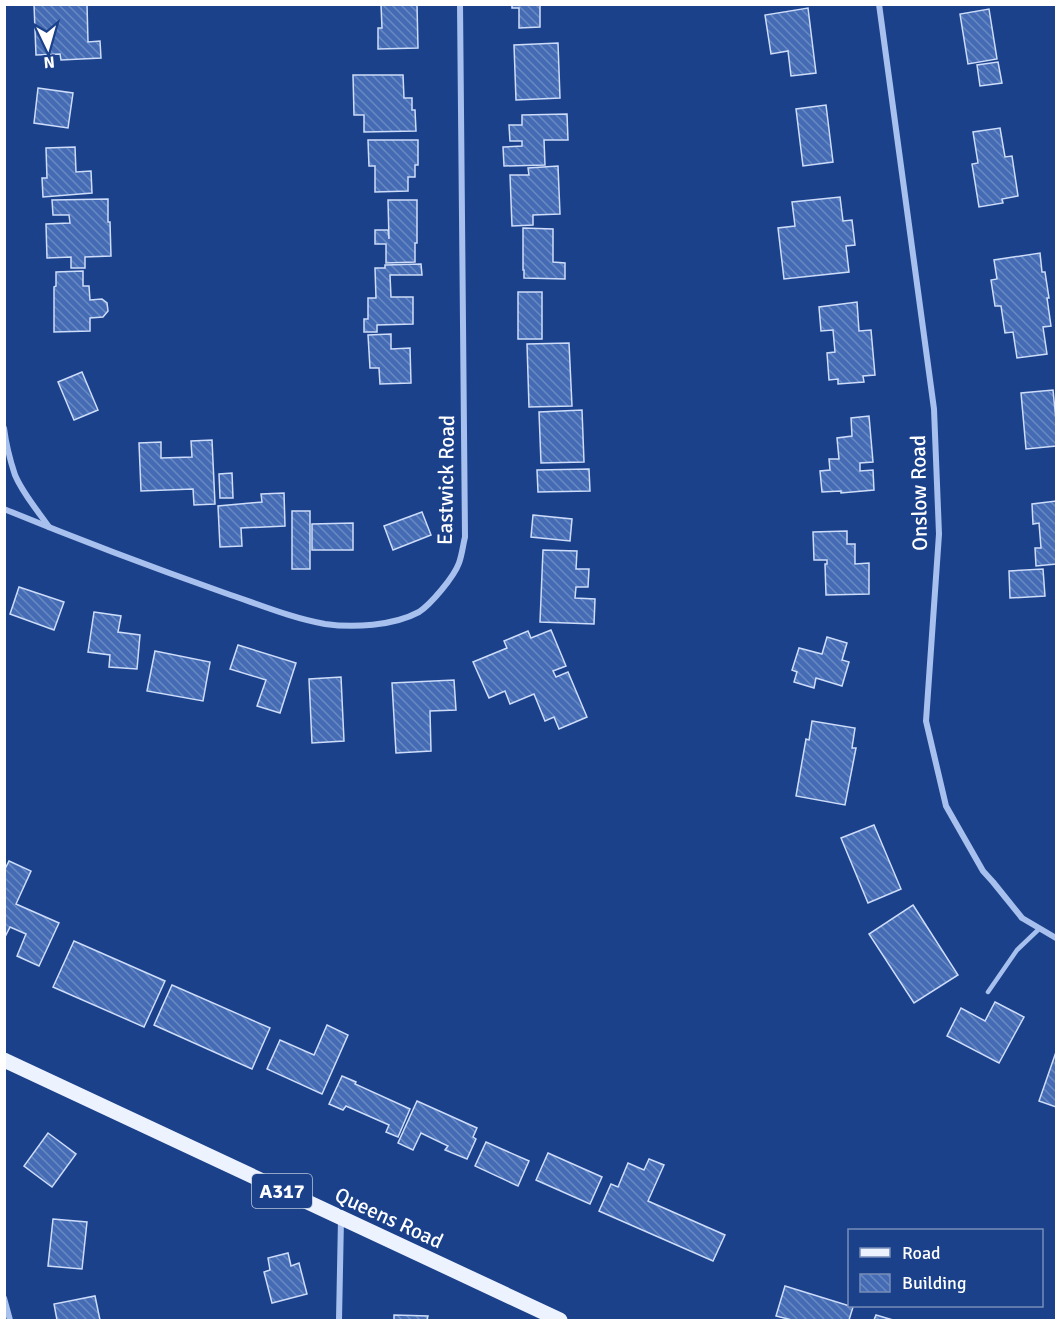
<svg xmlns="http://www.w3.org/2000/svg" width="1061" height="1325" viewBox="0 0 1061 1325" font-family="Signika,sans-serif">
<style>
.building{fill:url(#building-back-hatch);stroke:#cddcf9;stroke-width:1.5}
.lines{fill:none;stroke-linecap:round;stroke-linejoin:round}
.lane{stroke:#a7c0ed;stroke-width:4.5}
.street{stroke:#a7c0ed;stroke-width:6}
.primary{stroke:#edf2ff;stroke-width:15}
.labels{text-anchor:middle;dominant-baseline:central;stroke-width:6;stroke-linejoin:round;paint-order:stroke}
.shield{fill:#1c418b;stroke:#bbc6dc;stroke-width:1.5}
.shield-label{font-size:20px;font-weight:bold;fill:#fff}
.street-label{font-size:21px;fill:#fff;stroke:#1c418b}
</style>
<defs>
<pattern id="building-back-hatch" width="6" height="6" patternUnits="userSpaceOnUse" patternTransform="scale(1.5)"><rect width="6" height="6" fill="#446bb3"/><path d="M-1 5l2 2M0 0l6 6M5-1l2 2" fill="none" stroke="#6989c2"/></pattern>
</defs>
<rect width="100%" height="100%" fill="#1c418b"/>
<g class="building">
<polygon points="34,4 87,4 88,42 100,41 101,58 61,60 60,54 36,55"/>
<polygon points="381,4 417,4 418,48 378,49 378,28 382,28"/>
<polygon points="512,4 540,4 540,27 519,28 519,8 512,8"/>
<polygon points="808,8 816,73 791,76 788,51 771,54 765,15"/>
<polygon points="989,9 997,59 968,64 960,14"/>
<polygon points="558,43 560,98 516,100 514,45"/>
<polygon points="998,62 1002,83 980,86 977,65"/>
<polygon points="353,75 403,75 404,98 412,98 412,110 415,110 416,131 364,132 364,115 354,115"/>
<polygon points="38,88 73,93 68,128 34,123"/>
<polygon points="826,105 833,162 803,166 796,109"/>
<polygon points="567,114 568,140 544,140 545,165 504,166 503,147 522,146 522,141 510,141 509,125 522,125 522,115"/>
<polygon points="1000,128 1005,157 1012,156 1018,196 1002,199 1003,203 979,207 972,164 978,163 973,132"/>
<polygon points="368,140 418,140 418,165 415,165 415,177 408,177 408,191 375,192 375,166 369,166"/>
<polygon points="75,147 76,172 91,171 92,193 43,197 42,178 47,178 46,148"/>
<polygon points="558,166 560,214 533,215 533,225 512,226 510,175 529,175 528,168"/>
<polygon points="840,197 843,221 852,220 855,245 846,246 849,272 784,279 778,228 795,226 792,202"/>
<polygon points="108,199 108,222 110,222 111,256 85,257 85,268 71,268 71,257 47,258 46,224 70,223 69,215 53,215 52,200"/>
<polygon points="388,200 417,200 417,243 415,243 415,262 386,263 386,244 375,244 375,230 388,230 389,239"/>
<polygon points="523,228 553,229 553,262 565,263 565,279 524,278 524,270 523,270"/>
<polygon points="1040,253 1042,272 1045,272 1049,298 1047,298 1051,326 1043,327 1047,354 1017,358 1013,332 1005,333 1001,306 995,306 991,280 997,279 994,260"/>
<polygon points="421,264 422,275 390,275 391,297 413,297 413,324 377,325 377,332 364,332 364,319 368,319 368,298 376,298 375,268 385,268 385,265"/>
<polygon points="83,271 83,286 89,286 90,300 102,299 107,303 108,311 103,317 90,318 90,331 54,332 54,287 56,286 56,272"/>
<rect x="518" y="292" width="24" height="47"/>
<polygon points="857,302 859,331 871,330 875,375 863,376 864,382 838,384 838,379 829,380 827,353 835,352 833,330 821,331 819,307"/>
<polygon points="391,334 391,349 410,348 411,383 380,384 379,368 370,368 368,335"/>
<polygon points="569,343 572,406 529,407 527,344"/>
<polygon points="82,372 98,410 74,420 58,382"/>
<polygon points="1053,390 1056,420 1056,446 1026,449 1021,393"/>
<polygon points="582,410 584,462 541,463 539,412"/>
<polygon points="869,416 873,462 860,463 860,471 873,470 874,490 841,493 841,491 822,492 820,471 830,470 829,459 839,459 837,438 852,436 851,418"/>
<polygon points="212,440 215,504 194,505 193,489 141,491 139,443 161,442 161,458 192,457 191,441"/>
<polygon points="589,469 590,491 538,492 537,470"/>
<polygon points="232,473 233,498 220,498 219,474"/>
<polygon points="284,493 285,526 241,528 242,546 220,547 218,506 262,502 261,494"/>
<polygon points="1056,501 1056,564 1036,566 1035,548 1041,548 1039,523 1033,524 1032,504"/>
<rect x="292" y="511" width="18" height="58"/>
<polygon points="422,512 431,535 393,550 384,526"/>
<polygon points="533,515 572,519 570,541 531,537"/>
<polygon points="353,523 353,550 312,550 312,524"/>
<polygon points="847,531 847,544 855,544 855,564 869,563 869,594 826,595 825,564 827,564 827,560 814,560 813,532"/>
<polygon points="543,550 577,551 576,569 589,569 588,587 576,587 575,598 595,599 594,624 540,622"/>
<polygon points="1043,569 1045,596 1010,598 1009,571"/>
<polygon points="19,587 64,602 54,630 10,614"/>
<polygon points="94,612 121,616 118,632 140,635 137,669 109,667 110,655 88,652"/>
<polygon points="551,630 566,666 553,671 556,677 568,672 587,717 559,729 554,717 545,721 534,694 510,704 505,691 489,698 473,662 507,648 504,641 528,631 531,638"/>
<polygon points="827,637 847,643 842,660 849,662 842,686 816,678 814,688 794,682 797,672 792,670 799,648 822,654"/>
<polygon points="238,645 296,663 280,713 257,706 266,680 230,669"/>
<polygon points="155,651 210,662 203,701 147,691"/>
<polygon points="341,677 344,741 312,743 309,679"/>
<polygon points="454,680 456,710 430,711 431,751 396,753 392,683"/>
<polygon points="812,721 855,728 852,748 856,748 845,805 796,796 806,739 809,740"/>
<polygon points="874,825 901,889 868,903 841,838"/>
<polygon points="9,861 31,871 16,904 59,923 39,966 17,956 26,934 10,927 4,939 4,871"/>
<polygon points="913,905 958,975 914,1003 869,934"/>
<polygon points="74,941 165,981 144,1027 53,987"/>
<polygon points="172,985 270,1028 252,1069 154,1025"/>
<polygon points="995,1002 1024,1017 999,1063 947,1036 961,1008 985,1021"/>
<polygon points="327,1025 348,1035 322,1094 267,1069 280,1040 314,1055"/>
<polygon points="1056,1052 1056,1107 1039,1101"/>
<polygon points="342,1076 356,1082 355,1084 410,1109 398,1137 386,1132 389,1125 346,1106 343,1110 329,1104"/>
<polygon points="417,1101 477,1128 473,1137 476,1139 467,1159 445,1150 448,1146 421,1133 413,1150 398,1143"/>
<polygon points="48,1133 76,1154 52,1187 24,1166"/>
<polygon points="486,1142 529,1161 518,1186 475,1166"/>
<polygon points="548,1153 602,1177 590,1204 536,1180"/>
<polygon points="649,1159 664,1165 648,1201 725,1235 713,1261 599,1211 611,1184 618,1187 628,1163 644,1170"/>
<polygon points="53,1219 87,1222 82,1269 48,1266"/>
<polygon points="288,1253 291,1266 299,1263 307,1294 272,1303 264,1272 270,1270 268,1258"/>
<polygon points="785,1286 853,1307 849,1320 792,1320 776,1316"/>
<polygon points="95,1296 100,1320 57,1320 54,1304"/>
<polygon points="394,1315 428,1316 427,1320 394,1320"/>
<polygon points="876,1315 893,1320 874,1320"/>
</g>
<g class="lines">
<polyline class="lane" points="988,992 1017,950 1039,929"/>
<g class="street">
<polyline points="879,4 934,409 939,534 926,721 946,806 983,871 993,882 1022,918 1056,938"/>
<path d="M4 428C6 444 10 460 15 475 23 494 38 511 49 527"/>
<path d="M4 509C77 539 151 567 225 593 258 604 291 618 325 624 353 628 393 626 419 612 431 604 454 577 459 563 462 555 463 545 465 537L460 4"/>
<polyline points="4,1298 10,1320"/>
<polyline points="339,1320 341,1219"/>
</g>
<polyline class="primary" points="4,1060 560,1320"/>
</g>
<g class="labels">
<rect class="shield" x="252" y="1174" width="60" height="34" rx="4.5"/>
<g class="shield-label">
<text x="282" y="1191">A317</text>
</g>
<g class="street-label">
<text transform="translate(446 480) rotate(-89)">Eastwick Road</text>
<text transform="translate(919 493) rotate(-91)">Onslow Road</text>
<text transform="translate(389 1218) rotate(25)">Queens Road</text>
</g>
</g>
<rect width="1061" height="1325" fill="none" stroke="#ffffff" stroke-width="12"/>
<rect x="848" y="1229" width="195" height="78" fill="#1c418b" stroke="#778db9" stroke-width="1.5"/>
<rect x="860" y="1248" width="30" height="9" fill="#edf2ff" stroke="#778db9" stroke-width="1.5"/>
<text x="902" y="1259" font-size="18" fill="#ffffff">Road</text>
<rect x="860" y="1274" width="30" height="18" fill="url(#building-back-hatch)" stroke="#778db9" stroke-width="1.5"/>
<text x="902" y="1289" font-size="18" fill="#ffffff">Building</text>
<g transform="translate(48 48) rotate(175)" stroke="#1c418b" stroke-width="4.5" paint-order="stroke">
<path d="M0-4.5L10 22L0 15L-10 22Z" fill="#ffffff"/>
<text y="-9" font-size="16" font-weight="bold" text-anchor="middle" fill="#ffffff">N</text>
</g>
</svg>
